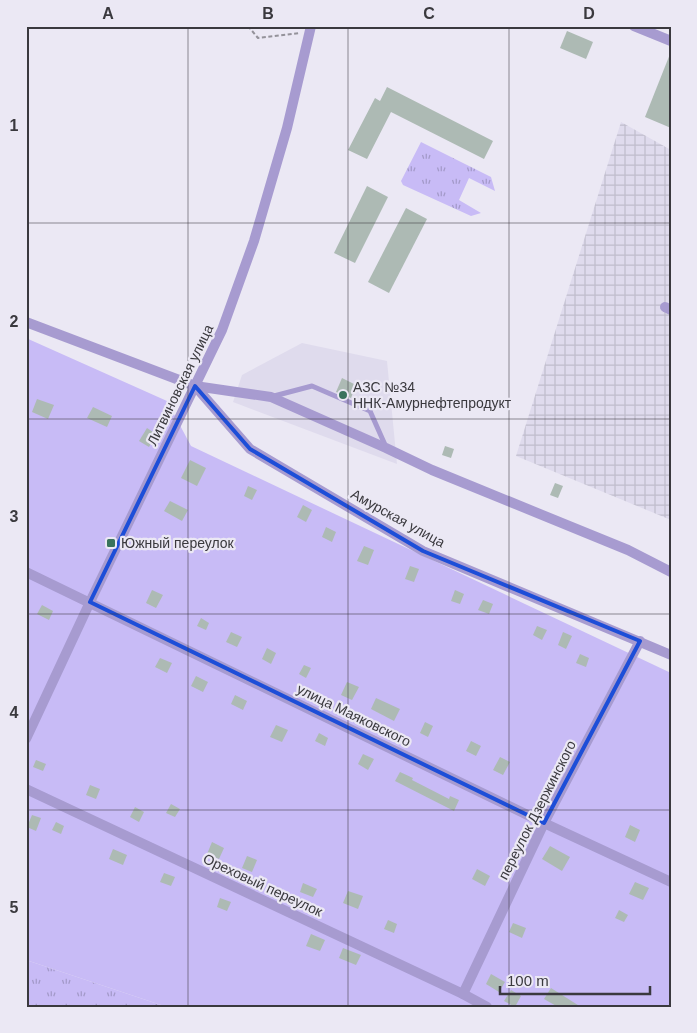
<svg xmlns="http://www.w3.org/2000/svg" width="697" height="1033" viewBox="0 0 697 1033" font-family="Helvetica,sans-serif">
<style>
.built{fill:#dfdbed}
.industrial{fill:url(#industrial-grid)}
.grass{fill:url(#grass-tufts)}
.garden{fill:#c8bbf6}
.building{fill:#adbab4}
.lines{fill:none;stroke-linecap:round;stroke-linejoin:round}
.path{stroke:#94929a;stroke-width:2;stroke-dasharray:4 2.5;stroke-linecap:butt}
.service{stroke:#a79bd0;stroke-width:5}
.minor{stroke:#a79bd0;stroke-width:10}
.marked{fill:none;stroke:#1d4ed8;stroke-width:4;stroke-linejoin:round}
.grid{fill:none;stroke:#3a393e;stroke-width:1;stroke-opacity:0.55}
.poi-dot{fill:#39735c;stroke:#ebe8f4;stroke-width:2}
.labels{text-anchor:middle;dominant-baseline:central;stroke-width:4.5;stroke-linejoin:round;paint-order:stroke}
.street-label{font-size:14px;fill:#3a393e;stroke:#ebe8f4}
.poi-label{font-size:14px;fill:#3a393e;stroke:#ebe8f4;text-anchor:start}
.neatline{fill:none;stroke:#3a393e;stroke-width:2}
.grid-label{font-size:16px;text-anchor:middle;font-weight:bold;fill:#3a393e}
</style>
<defs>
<pattern id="industrial-grid" width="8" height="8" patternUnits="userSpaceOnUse" patternTransform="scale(1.25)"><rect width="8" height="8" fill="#dfdbed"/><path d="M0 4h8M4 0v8" fill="none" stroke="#c0bdcc"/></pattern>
<pattern id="grass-tufts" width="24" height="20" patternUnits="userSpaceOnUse" patternTransform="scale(1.25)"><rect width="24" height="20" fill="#c8bbf6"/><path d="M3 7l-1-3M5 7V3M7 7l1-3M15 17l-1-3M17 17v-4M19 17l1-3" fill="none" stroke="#a399c9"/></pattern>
</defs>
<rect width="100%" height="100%" fill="#ebe8f4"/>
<polygon class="built" points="302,343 387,361 397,464 233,402 242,375"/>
<polygon class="industrial" points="621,122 671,150 671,520 516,456"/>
<g class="grass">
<polygon points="421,142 491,177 495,191 469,178 459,200 481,213 471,216 403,185 401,181"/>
<polygon points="26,960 167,1007 26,1007"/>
</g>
<polygon class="garden" points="26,338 167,401 191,446 671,673 671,1007 167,1007 26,960"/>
<g class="building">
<polygon points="567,31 593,42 586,59 560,48"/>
<polygon points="670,54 671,54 671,128 645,117"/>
<polygon points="387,87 493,141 484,159 391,112 367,159 348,150 375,98 380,101"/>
<polygon points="367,186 388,197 355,263 334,253"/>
<polygon points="406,208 427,219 389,293 368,282"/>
<polygon points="342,378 356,385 351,398 336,392"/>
<polygon points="37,399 54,405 48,419 32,412"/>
<polygon points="93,407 112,416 107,427 87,418"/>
<polygon points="147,428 156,434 149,447 139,441"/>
<polygon points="445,446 454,449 451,458 442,455"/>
<polygon points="190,460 206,468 197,486 181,478"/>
<polygon points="555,483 563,486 558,498 550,495"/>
<polygon points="248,486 257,490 252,500 244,496"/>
<polygon points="170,501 188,510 182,521 164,511"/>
<polygon points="303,505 312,510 306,522 297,517"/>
<polygon points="326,527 336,532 332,542 322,537"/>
<polygon points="364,546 374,550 368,565 357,561"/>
<polygon points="410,566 419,569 414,582 405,579"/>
<polygon points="152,590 163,595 156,608 146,603"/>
<polygon points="455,590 464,594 460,604 451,601"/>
<polygon points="483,600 493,604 489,614 478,610"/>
<polygon points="42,605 53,611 49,620 37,614"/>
<polygon points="201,618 209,623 206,630 197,626"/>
<polygon points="537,626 547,630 542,640 533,635"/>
<polygon points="231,632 242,637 237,647 226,642"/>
<polygon points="563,632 572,636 566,649 558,645"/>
<polygon points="267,648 276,653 271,664 262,659"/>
<polygon points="580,654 589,658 586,667 576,663"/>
<polygon points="160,658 172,663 167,673 155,667"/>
<polygon points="304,665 311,668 306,678 299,674"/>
<polygon points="196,676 208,682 203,692 191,686"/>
<polygon points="347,682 359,687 352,700 341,695"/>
<polygon points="235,695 247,701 243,710 231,704"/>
<polygon points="376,698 400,709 394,721 371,709"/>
<polygon points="425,722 433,726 428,737 420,733"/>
<polygon points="276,725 288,730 282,742 270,737"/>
<polygon points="319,733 328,738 325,746 315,741"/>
<polygon points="471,741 481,746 476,756 466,751"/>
<polygon points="363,754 374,759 368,770 358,764"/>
<polygon points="500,757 510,762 503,775 493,770"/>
<polygon points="36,760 46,764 43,771 33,767"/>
<polygon points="400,772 413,778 412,780 449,799 450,796 459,800 454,811 395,781"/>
<polygon points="90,785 100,789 96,799 86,795"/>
<polygon points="171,804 180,809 175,817 166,813"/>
<polygon points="135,807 144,812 139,822 130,817"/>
<polygon points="32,815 41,818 36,831 27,827"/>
<polygon points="56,822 64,826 61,834 52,830"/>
<polygon points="630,825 640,830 635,842 625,837"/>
<polygon points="212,842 224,848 219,859 207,854"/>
<polygon points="550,846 570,857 562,871 542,859"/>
<polygon points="113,849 127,855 123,865 109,859"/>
<polygon points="247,856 257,860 252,872 242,868"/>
<polygon points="477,869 490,876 485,886 472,879"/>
<polygon points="164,873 175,877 171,886 160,882"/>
<polygon points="635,882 649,888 643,900 629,894"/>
<polygon points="303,883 317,889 313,897 300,892"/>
<polygon points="348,891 363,896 358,909 343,903"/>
<polygon points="220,898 231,902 227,911 217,907"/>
<polygon points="619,910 628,915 624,922 615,918"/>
<polygon points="388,920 397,924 394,933 384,929"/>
<polygon points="513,923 526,928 522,938 509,932"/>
<polygon points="311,934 325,940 320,951 306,946"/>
<polygon points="343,948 361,955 356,965 339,958"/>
<polygon points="491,974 505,982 499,992 486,984"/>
<polygon points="551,988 581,1007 558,1007 544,999"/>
<polygon points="511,990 521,996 515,1007 504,1001"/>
</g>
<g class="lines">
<polyline class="path" points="248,26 258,38 300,33"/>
<polyline class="service" points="274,396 312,386 370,411 386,447"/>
<g class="minor">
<polyline points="634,26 671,41"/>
<polyline points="665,307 671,310"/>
<polyline points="26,322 195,386 271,397 386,448 432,470 628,550 671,572"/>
<polyline points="195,386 250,449 423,551 671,655"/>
<polyline points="26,572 544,823 671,882"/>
<polyline points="26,739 90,602 222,330 254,241 287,128 311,26"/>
<polyline points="26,789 463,994 487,1007"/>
<polyline points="463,994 544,823 640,641"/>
</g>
</g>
<path class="marked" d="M195 386 250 449 423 551 640 641 544 823 90 602Z"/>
<path class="grid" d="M188 26V1007M348 26V1007M509 26V1007M26 223H671M26 419H671M26 614H671M26 810H671"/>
<g class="poi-dot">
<circle cx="343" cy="395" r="5"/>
<rect x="106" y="538" width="10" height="10" rx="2.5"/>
</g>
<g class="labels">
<g class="street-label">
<text transform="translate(180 385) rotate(-64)">Литвиновская улица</text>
<text transform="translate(398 518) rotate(29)">Амурская улица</text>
<text transform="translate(354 715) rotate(26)">улица Маяковского</text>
<text transform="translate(537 810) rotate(-63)">переулок Дзержинского</text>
<text transform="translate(263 885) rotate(25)">Ореховый переулок</text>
</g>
<g class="poi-label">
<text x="353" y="387">АЗС №34<tspan x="353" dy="16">ННК-Амурнефтепродукт</tspan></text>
<text x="121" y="543">Южный переулок</text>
</g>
</g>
<rect width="697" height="1033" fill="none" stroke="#ebe8f4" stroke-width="55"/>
<path d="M500 986v8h150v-8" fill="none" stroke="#3a393e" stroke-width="2.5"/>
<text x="507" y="986" font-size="15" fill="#3a393e" stroke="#ebe8f4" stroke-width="4" paint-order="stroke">100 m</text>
<rect x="28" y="28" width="642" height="978" class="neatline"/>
<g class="grid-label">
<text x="108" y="19">A</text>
<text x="268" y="19">B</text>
<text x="429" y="19">C</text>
<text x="589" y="19">D</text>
<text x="14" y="131">1</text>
<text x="14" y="327">2</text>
<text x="14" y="522">3</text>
<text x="14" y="718">4</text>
<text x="14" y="913">5</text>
</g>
</svg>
